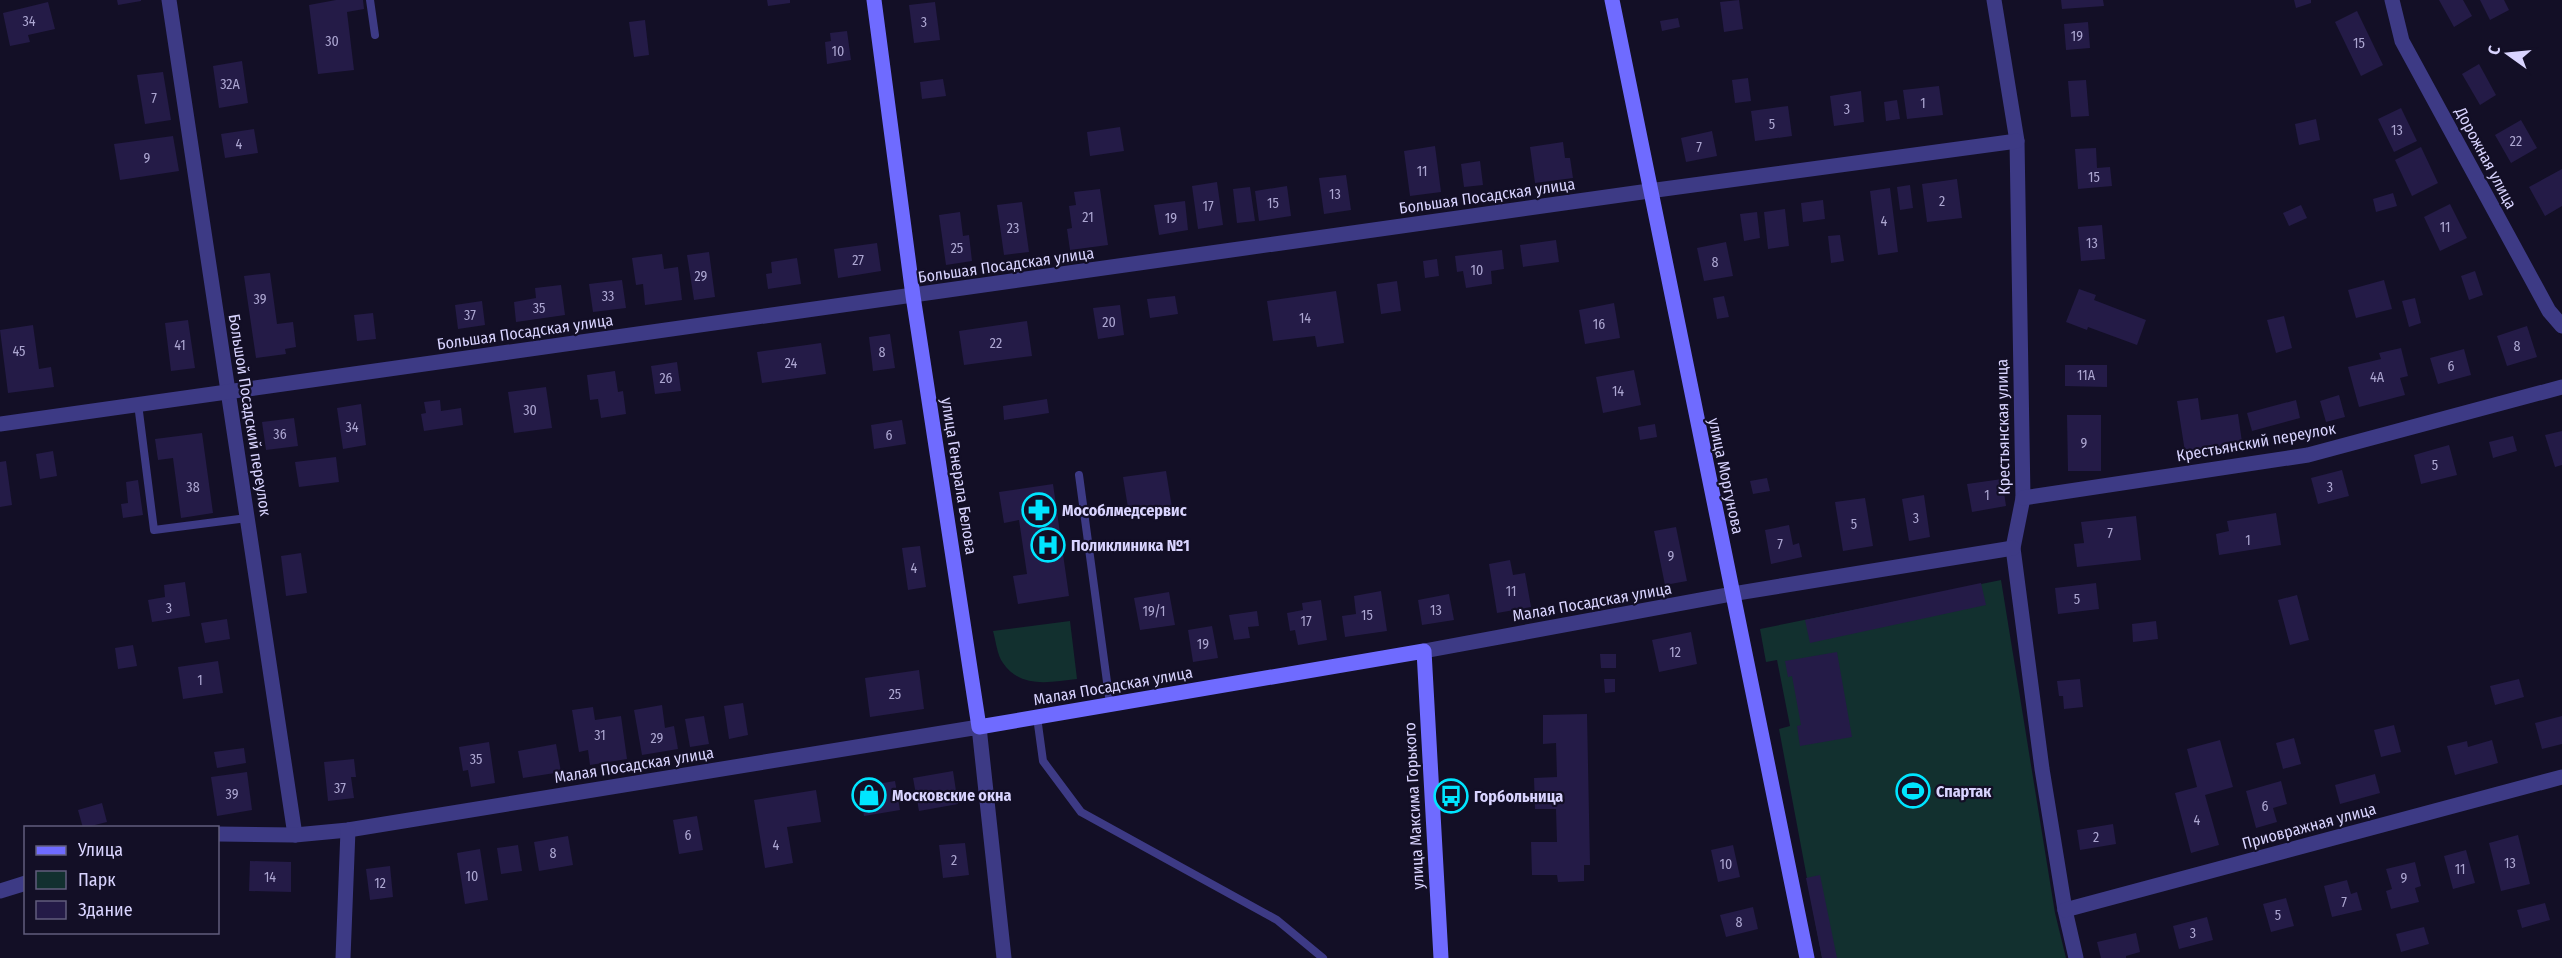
<svg xmlns="http://www.w3.org/2000/svg" width="2562" height="958" viewBox="0 0 2562 958" font-family="'Fira Sans Condensed',sans-serif">
<style>
.green{fill:#12302f}
.building{fill:#241b47}
.lines{fill:none;stroke-linecap:round;stroke-linejoin:round}
.lane{stroke:#3d3a85;stroke-width:8}
.street{stroke:#3d3a85;stroke-width:15}
.secondary{stroke:#6f6bff;stroke-width:15}
.labels{text-anchor:middle;dominant-baseline:central;stroke-width:4.5;stroke-linejoin:round;paint-order:stroke}
.number-label{font-size:14px;fill:#aca6d1}
.street-label{font-size:16px;fill:#d9d4ff;stroke:#130f26}
.poi-label{font-size:16px;font-weight:bold;fill:#d9d4ff;stroke:#130f26;text-anchor:start}
</style>
<rect width="100%" height="100%" fill="#130f26"/>
<g class="green">
<polygon points="2001,580 2055,913 2066,958 1822,958 1779,729 1790,726 1777,660 1766,662 1760,629"/>
<path d="M1070 621 1077 679C1050 682 1021 689 1003 663 997 655 996 641 993 631Z"/>
</g>
<g class="building">
<polygon points="117,0 141,0 141,1 118,5"/>
<polygon points="336,0 363,0 364,9 347,12 354,70 318,74 309,5"/>
<polygon points="767,0 790,0 790,3 768,6"/>
<polygon points="1739,0 1743,29 1724,32 1720,2"/>
<polygon points="2061,0 2103,0 2104,6 2062,9"/>
<polygon points="2294,0 2311,0 2311,3 2296,8"/>
<polygon points="2439,0 2463,0 2472,16 2454,27"/>
<polygon points="2480,0 2504,0 2509,10 2490,20"/>
<polygon points="48,2 55,29 28,35 30,42 10,46 3,13"/>
<polygon points="935,2 940,40 914,43 909,5"/>
<polygon points="2357,11 2383,65 2361,76 2335,22"/>
<polygon points="1678,18 1680,27 1662,31 1660,21"/>
<polygon points="645,20 649,55 634,57 629,22"/>
<polygon points="2088,22 2090,48 2066,50 2064,24"/>
<polygon points="847,31 851,60 827,64 825,42 831,41 830,33"/>
<polygon points="242,61 248,103 219,108 213,66"/>
<polygon points="2479,64 2496,95 2480,105 2462,74"/>
<polygon points="163,72 171,120 145,124 137,75"/>
<polygon points="1748,78 1751,101 1735,103 1732,80"/>
<polygon points="943,79 946,96 922,99 920,82"/>
<polygon points="2086,80 2089,116 2071,117 2068,81"/>
<polygon points="1939,86 1943,115 1907,119 1903,90"/>
<polygon points="1861,91 1864,122 1834,126 1830,96"/>
<polygon points="1897,100 1900,119 1886,121 1884,102"/>
<polygon points="1788,106 1792,136 1755,141 1751,111"/>
<polygon points="2401,108 2417,141 2394,152 2378,119"/>
<polygon points="2316,119 2320,140 2299,145 2295,124"/>
<polygon points="2521,120 2537,148 2511,163 2495,135"/>
<polygon points="1120,127 1124,151 1090,156 1087,132"/>
<polygon points="254,129 258,153 225,158 221,134"/>
<polygon points="1712,131 1717,156 1686,162 1681,138"/>
<polygon points="173,136 179,171 120,180 114,144"/>
<polygon points="1563,142 1565,158 1570,158 1573,178 1535,183 1530,147"/>
<polygon points="1435,146 1441,192 1410,196 1404,151"/>
<polygon points="2421,147 2438,183 2412,196 2395,160"/>
<polygon points="2096,148 2097,168 2110,167 2112,186 2078,189 2075,149"/>
<polygon points="1480,161 1483,185 1464,187 1461,164"/>
<polygon points="2562,169 2562,206 2545,216 2529,187"/>
<polygon points="1346,175 1351,210 1324,214 1319,178"/>
<polygon points="1957,179 1962,218 1927,222 1922,184"/>
<polygon points="1217,182 1223,225 1198,229 1192,186"/>
<polygon points="1910,185 1913,208 1900,210 1897,187"/>
<polygon points="1287,186 1291,216 1259,221 1255,191"/>
<polygon points="1250,187 1255,221 1237,223 1233,189"/>
<polygon points="1890,188 1898,252 1878,255 1870,191"/>
<polygon points="1100,189 1108,245 1070,250 1067,229 1072,228 1069,206 1076,205 1074,192"/>
<polygon points="2393,193 2397,206 2376,212 2373,199"/>
<polygon points="1823,200 1825,219 1803,222 1801,203"/>
<polygon points="1185,201 1188,230 1159,235 1154,205"/>
<polygon points="1022,202 1029,252 1004,255 997,205"/>
<polygon points="2450,204 2467,238 2440,251 2424,217"/>
<polygon points="2301,205 2307,218 2289,226 2283,213"/>
<polygon points="1785,209 1789,246 1768,249 1764,212"/>
<polygon points="960,212 963,236 969,235 972,261 946,265 939,215"/>
<polygon points="1757,212 1760,238 1744,241 1740,214"/>
<polygon points="2102,225 2105,259 2081,261 2078,227"/>
<polygon points="1840,235 1844,261 1831,263 1828,236"/>
<polygon points="1556,240 1559,262 1523,267 1520,245"/>
<polygon points="1726,242 1733,276 1704,281 1697,248"/>
<polygon points="877,243 881,271 838,278 834,249"/>
<polygon points="1502,250 1504,269 1491,271 1492,284 1466,288 1463,271 1457,272 1455,256"/>
<polygon points="709,252 715,297 694,300 687,255"/>
<polygon points="662,254 664,269 678,267 682,300 645,305 643,284 636,285 632,258"/>
<polygon points="797,258 801,284 768,289 766,274 772,273 771,262"/>
<polygon points="1437,259 1439,276 1425,278 1423,261"/>
<polygon points="2475,271 2483,295 2469,300 2461,276"/>
<polygon points="270,273 277,324 293,322 296,347 285,349 286,354 256,358 244,276"/>
<polygon points="622,280 626,308 593,312 589,284"/>
<polygon points="2384,280 2392,309 2356,318 2348,290"/>
<polygon points="1397,281 1401,311 1381,314 1377,284"/>
<polygon points="561,285 565,315 516,322 514,302 536,298 535,288"/>
<polygon points="2079,289 2096,295 2094,300 2146,320 2137,345 2088,327 2087,330 2066,322"/>
<polygon points="1336,291 1344,343 1317,347 1315,336 1273,341 1267,301"/>
<polygon points="1175,296 1178,314 1150,318 1147,299"/>
<polygon points="1724,296 1729,317 1717,319 1713,298"/>
<polygon points="2415,298 2421,323 2409,327 2402,301"/>
<polygon points="482,301 485,325 458,329 455,305"/>
<polygon points="1614,303 1620,338 1585,344 1579,310"/>
<polygon points="1120,305 1124,335 1098,339 1093,308"/>
<polygon points="373,313 376,339 357,341 354,315"/>
<polygon points="2284,316 2292,348 2276,353 2267,320"/>
<polygon points="188,320 195,368 171,371 165,323"/>
<polygon points="1027,321 1032,356 964,365 959,331"/>
<polygon points="33,325 39,369 51,367 54,387 8,393 0,330"/>
<polygon points="2527,326 2537,357 2507,366 2497,336"/>
<polygon points="890,334 895,368 873,371 869,337"/>
<polygon points="821,343 826,374 762,383 757,352"/>
<polygon points="2401,348 2408,376 2400,378 2405,395 2359,407 2348,367 2381,359 2379,353"/>
<polygon points="2464,349 2471,375 2438,384 2430,358"/>
<polygon points="677,362 681,391 655,394 651,366"/>
<polygon points="2065,365 2107,365 2107,387 2065,386"/>
<polygon points="1634,370 1641,405 1603,413 1596,377"/>
<polygon points="615,371 618,392 623,391 626,414 601,418 598,399 590,400 587,375"/>
<polygon points="546,387 552,428 514,433 508,392"/>
<polygon points="2339,395 2345,417 2326,422 2320,401"/>
<polygon points="2198,398 2201,420 2238,414 2243,449 2186,458 2177,401"/>
<polygon points="1047,399 1049,413 1004,420 1003,406"/>
<polygon points="440,400 441,411 461,408 463,425 424,431 421,414 426,413 424,402"/>
<polygon points="2296,400 2300,418 2252,431 2247,413"/>
<polygon points="361,404 366,445 343,449 337,408"/>
<polygon points="2067,415 2101,415 2101,471 2068,471"/>
<polygon points="294,418 298,446 266,450 262,422"/>
<polygon points="902,420 906,444 874,449 871,425"/>
<polygon points="1655,424 1657,437 1640,440 1638,427"/>
<polygon points="2562,431 2562,465 2555,467 2545,435"/>
<polygon points="202,433 213,513 181,518 173,458 158,460 155,439"/>
<polygon points="2513,436 2517,451 2493,458 2489,442"/>
<polygon points="2449,445 2457,475 2421,484 2414,455"/>
<polygon points="53,451 57,476 40,479 36,454"/>
<polygon points="336,457 339,482 299,487 295,462"/>
<polygon points="6,461 12,505 0,507 0,462"/>
<polygon points="2342,470 2349,496 2318,504 2311,478"/>
<polygon points="1166,471 1173,514 1130,520 1123,477"/>
<polygon points="1767,478 1770,491 1753,494 1750,481"/>
<polygon points="2002,479 2006,506 1972,512 1967,484"/>
<polygon points="138,480 143,515 123,518 121,504 128,503 126,482"/>
<polygon points="1053,484 1069,596 1018,604 1013,576 1027,574 1019,520 1004,523 999,492"/>
<polygon points="1924,495 1930,537 1909,541 1902,499"/>
<polygon points="1865,498 1873,546 1843,551 1835,502"/>
<polygon points="2276,513 2281,545 2219,555 2216,534 2229,531 2227,521"/>
<polygon points="2136,516 2141,560 2077,567 2074,544 2084,543 2081,522"/>
<polygon points="1789,525 1793,545 1799,543 1802,557 1771,564 1765,530"/>
<polygon points="1676,527 1687,581 1665,585 1654,531"/>
<polygon points="920,546 926,587 908,590 902,548"/>
<polygon points="301,553 307,593 286,596 281,556"/>
<polygon points="1510,560 1513,575 1525,573 1531,607 1497,613 1489,564"/>
<polygon points="185,582 190,616 152,622 148,600 165,597 164,585"/>
<polygon points="1981,583 1986,605 1810,643 1805,620"/>
<polygon points="2096,583 2099,609 2058,614 2055,588"/>
<polygon points="1381,591 1387,631 1345,637 1342,616 1356,614 1354,596"/>
<polygon points="1169,592 1175,625 1140,630 1134,598"/>
<polygon points="1449,594 1454,620 1422,625 1418,600"/>
<polygon points="2297,595 2309,640 2290,645 2278,600"/>
<polygon points="1321,600 1327,640 1298,645 1295,630 1290,631 1287,613 1303,610 1302,603"/>
<polygon points="1257,611 1259,626 1248,627 1250,638 1234,640 1229,615"/>
<polygon points="227,619 230,639 205,643 201,623"/>
<polygon points="2156,621 2158,639 2133,642 2132,624"/>
<polygon points="1212,626 1218,658 1193,662 1188,630"/>
<polygon points="1691,632 1697,664 1659,672 1652,640"/>
<polygon points="133,645 137,666 118,669 115,648"/>
<polygon points="1837,652 1852,737 1800,746 1797,726 1801,725 1792,676 1788,677 1785,661"/>
<polygon points="1600,654 1616,654 1616,668 1601,668"/>
<polygon points="218,661 223,693 183,699 178,667"/>
<polygon points="919,670 924,709 870,717 865,678"/>
<polygon points="1604,679 1615,679 1615,692 1605,693"/>
<polygon points="2080,679 2083,707 2064,709 2063,696 2059,696 2057,681"/>
<polygon points="2519,679 2524,697 2495,705 2490,686"/>
<polygon points="743,703 748,735 729,739 724,706"/>
<polygon points="662,705 665,728 674,726 678,749 642,755 634,710"/>
<polygon points="593,707 595,720 621,716 627,759 590,765 588,750 579,752 572,710"/>
<polygon points="1587,714 1590,865 1584,865 1584,881 1558,882 1557,875 1532,875 1531,842 1557,842 1556,809 1535,809 1534,778 1557,777 1556,743 1543,744 1543,715"/>
<polygon points="704,716 709,744 690,747 685,719"/>
<polygon points="2562,716 2562,744 2542,749 2535,723"/>
<polygon points="2394,725 2401,752 2381,757 2374,730"/>
<polygon points="2294,738 2301,764 2283,769 2276,743"/>
<polygon points="2220,740 2233,787 2205,795 2219,845 2191,853 2175,793 2197,787 2187,749"/>
<polygon points="2492,740 2498,763 2455,775 2447,746 2467,741 2468,747"/>
<polygon points="489,742 495,783 471,787 468,770 463,771 459,747"/>
<polygon points="556,744 561,772 523,778 518,751"/>
<polygon points="244,748 246,763 217,768 214,752"/>
<polygon points="354,759 356,777 351,777 354,798 328,801 324,762"/>
<polygon points="953,771 958,804 919,811 913,778"/>
<polygon points="247,772 252,810 217,816 211,777"/>
<polygon points="2375,774 2380,793 2340,804 2335,785"/>
<polygon points="895,781 900,810 864,816 859,787"/>
<polygon points="2281,781 2287,804 2273,808 2277,822 2256,828 2246,791"/>
<polygon points="816,790 821,822 787,827 793,863 765,868 754,800"/>
<polygon points="102,803 107,822 83,828 78,810"/>
<polygon points="697,816 703,850 679,854 673,820"/>
<polygon points="2113,824 2116,844 2080,850 2077,830"/>
<polygon points="2518,835 2530,884 2501,891 2489,843"/>
<polygon points="568,836 573,865 539,871 534,842"/>
<polygon points="965,843 969,875 943,878 939,845"/>
<polygon points="518,845 522,871 501,874 497,848"/>
<polygon points="1733,845 1740,877 1718,882 1711,850"/>
<polygon points="480,849 488,900 465,904 457,853"/>
<polygon points="2466,850 2475,883 2453,889 2444,856"/>
<polygon points="250,861 291,862 291,892 249,891"/>
<polygon points="2415,862 2421,886 2415,888 2419,902 2391,909 2386,891 2392,889 2386,869"/>
<polygon points="390,866 393,897 370,900 366,869"/>
<polygon points="1820,875 1837,958 1822,958 1806,878"/>
<polygon points="2347,880 2351,894 2357,892 2362,910 2332,917 2324,886"/>
<polygon points="2286,898 2294,926 2271,932 2263,904"/>
<polygon points="2545,903 2550,920 2522,928 2517,910"/>
<polygon points="1753,907 1758,929 1726,937 1720,915"/>
<polygon points="2207,917 2213,940 2179,949 2173,926"/>
<polygon points="2424,927 2429,944 2401,952 2396,934"/>
<polygon points="2136,933 2140,952 2126,956 2126,958 2101,958 2097,942"/>
</g>
<g class="lines">
<g class="lane">
<polyline points="370,0 375,35"/>
<polyline points="138,404 154,530 247,518"/>
<polyline points="1079,475 1110,704"/>
<polyline points="1037,717 1043,761 1081,812 1277,920 1323,958"/>
</g>
<g class="street">
<polyline points="169,0 295,835"/>
<polyline points="1994,0 2017,141 2023,498 2013,548 2042,769 2065,910 2076,958"/>
<polyline points="2392,0 2402,41 2549,311 2562,326"/>
<polyline points="0,424 1649,191 2017,141"/>
<polyline points="2023,498 2308,455 2562,387"/>
<polyline points="1424,651 1732,594 2013,548"/>
<polyline points="218,834 295,835 348,830 979,727 1004,958"/>
<polyline points="0,891 26,883"/>
<polyline points="2065,910 2562,777"/>
<polyline points="343,958 348,830"/>
</g>
<g class="secondary">
<polyline points="874,0 913,296 979,727 1424,651 1441,958"/>
<polyline points="1612,0 1807,958"/>
</g>
</g>
<defs>
<symbol id="pharmacy-ring" viewBox="-11 -11 22 22"><circle r="9.5" fill="#130f26" stroke="#00e5ff" stroke-width="1.5"/><path d="M-2-6h4v4h4v4h-4v4h-4v-4h-4v-4h4Z" fill="#00e5ff"/></symbol>
<symbol id="hospital-ring" viewBox="-11 -11 22 22"><circle r="9.5" fill="#130f26" stroke="#00e5ff" stroke-width="1.5"/><path d="M-5-5h3v3.5h4V-5h3V5h-3V1.5h-4V5h-3Z" fill="#00e5ff"/></symbol>
<symbol id="stadium-ring" viewBox="-11 -11 22 22"><circle r="9.5" fill="#130f26" stroke="#00e5ff" stroke-width="1.5"/><path d="M0-5a6.5 5 0 1 0 0 10a6.5 5 0 1 0 0-10ZM-3.5-1.8h7v3.6h-7Z" fill="#00e5ff"/></symbol>
<symbol id="shop-ring" viewBox="-11 -11 22 22"><circle r="9.5" fill="#130f26" stroke="#00e5ff" stroke-width="1.5"/><path d="M-5-2.5h2.3a2.7 3.5 0 0 1 5.4 0H5L5.5 6h-11ZM-1.5-2.5h3a1.5 2.3 0 0 0-3 0Z" fill="#00e5ff"/></symbol>
<symbol id="bus-ring" viewBox="-11 -11 22 22"><circle r="9.5" fill="#130f26" stroke="#00e5ff" stroke-width="1.5"/><path d="M-5-6H5V4H4V6H2V4H-2V6H-4V4H-5ZM-3.5-4V0h7V-4ZM-3.5 1.2v1.5H-2V1.2ZM2 1.2v1.5H3.5V1.2Z" fill="#00e5ff"/></symbol>
</defs>
<g fill-rule="evenodd">
<use href="#pharmacy-ring" x="1020" y="491" width="38" height="38"/>
<use href="#hospital-ring" x="1029" y="526" width="38" height="38"/>
<use href="#stadium-ring" x="1894" y="772" width="38" height="38"/>
<use href="#shop-ring" x="850" y="776" width="38" height="38"/>
<use href="#bus-ring" x="1432" y="777" width="38" height="38"/>
</g>
<g class="labels">
<g class="number-label">
<text x="29" y="21">34</text>
<text x="924" y="22">3</text>
<text x="2077" y="36">19</text>
<text x="332" y="41">30</text>
<text x="2359" y="43">15</text>
<text x="838" y="51">10</text>
<text x="230" y="84">32А</text>
<text x="154" y="98">7</text>
<text x="1923" y="103">1</text>
<text x="1847" y="109">3</text>
<text x="1772" y="124">5</text>
<text x="2397" y="130">13</text>
<text x="2516" y="141">22</text>
<text x="239" y="144">4</text>
<text x="1699" y="147">7</text>
<text x="147" y="158">9</text>
<text x="1422" y="171">11</text>
<text x="2094" y="177">15</text>
<text x="1335" y="194">13</text>
<text x="1942" y="201">2</text>
<text x="1273" y="203">15</text>
<text x="1208" y="206">17</text>
<text x="1088" y="217">21</text>
<text x="1171" y="218">19</text>
<text x="1884" y="221">4</text>
<text x="2445" y="227">11</text>
<text x="1013" y="228">23</text>
<text x="2092" y="243">13</text>
<text x="957" y="248">25</text>
<text x="858" y="260">27</text>
<text x="1715" y="262">8</text>
<text x="1477" y="270">10</text>
<text x="701" y="276">29</text>
<text x="608" y="296">33</text>
<text x="260" y="299">39</text>
<text x="539" y="308">35</text>
<text x="470" y="315">37</text>
<text x="1305" y="318">14</text>
<text x="1109" y="322">20</text>
<text x="1599" y="324">16</text>
<text x="996" y="343">22</text>
<text x="180" y="345">41</text>
<text x="2517" y="346">8</text>
<text x="19" y="351">45</text>
<text x="882" y="352">8</text>
<text x="791" y="363">24</text>
<text x="2451" y="366">6</text>
<text x="2086" y="375">11А</text>
<text x="2377" y="377">4А</text>
<text x="666" y="378">26</text>
<text x="1618" y="391">14</text>
<text x="530" y="410">30</text>
<text x="352" y="427">34</text>
<text x="280" y="434">36</text>
<text x="889" y="435">6</text>
<text x="2084" y="443">9</text>
<text x="2435" y="465">5</text>
<text x="193" y="487">38</text>
<text x="2330" y="487">3</text>
<text x="1987" y="495">1</text>
<text x="1916" y="518">3</text>
<text x="1854" y="524">5</text>
<text x="2110" y="533">7</text>
<text x="2248" y="540">1</text>
<text x="1780" y="544">7</text>
<text x="1671" y="556">9</text>
<text x="914" y="568">4</text>
<text x="1511" y="591">11</text>
<text x="2077" y="599">5</text>
<text x="169" y="608">3</text>
<text x="1436" y="610">13</text>
<text x="1154" y="611">19/1</text>
<text x="1367" y="615">15</text>
<text x="1306" y="621">17</text>
<text x="1203" y="644">19</text>
<text x="1675" y="652">12</text>
<text x="200" y="680">1</text>
<text x="895" y="694">25</text>
<text x="600" y="735">31</text>
<text x="657" y="738">29</text>
<text x="476" y="759">35</text>
<text x="340" y="788">37</text>
<text x="232" y="794">39</text>
<text x="2265" y="806">6</text>
<text x="2197" y="820">4</text>
<text x="688" y="835">6</text>
<text x="2096" y="837">2</text>
<text x="776" y="845">4</text>
<text x="553" y="853">8</text>
<text x="954" y="860">2</text>
<text x="2510" y="863">13</text>
<text x="1726" y="864">10</text>
<text x="2460" y="869">11</text>
<text x="472" y="876">10</text>
<text x="270" y="877">14</text>
<text x="2404" y="878">9</text>
<text x="380" y="883">12</text>
<text x="2344" y="902">7</text>
<text x="2278" y="915">5</text>
<text x="1739" y="922">8</text>
<text x="2193" y="933">3</text>
</g>
<g class="street-label">
<text transform="translate(2486 158) rotate(62)">Дорожная улица</text>
<text transform="translate(1487 196) rotate(-8)">Большая Посадская улица</text>
<text transform="translate(1006 265) rotate(-8)">Большая Посадская улица</text>
<text transform="translate(525 332) rotate(-8)">Большая Посадская улица</text>
<text transform="translate(250 415) rotate(81)">Большой Посадский переулок</text>
<text transform="translate(2003 427) rotate(-91)">Крестьянская улица</text>
<text transform="translate(2256 442) rotate(-10)">Крестьянский переулок</text>
<text transform="translate(959 476) rotate(81)">улица Генерала Белова</text>
<text transform="translate(1726 476) rotate(78)">улица Моргунова</text>
<text transform="translate(1592 602) rotate(-10)">Малая Посадская улица</text>
<text transform="translate(1113 686) rotate(-10)">Малая Посадская улица</text>
<text transform="translate(634 765) rotate(-9)">Малая Посадская улица</text>
<text transform="translate(1414 806) rotate(-93)">улица Максима Горького</text>
<text transform="translate(2309 826) rotate(-15)">Приовражная улица</text>
</g>
<g class="poi-label">
<text x="1062" y="510">Мособлмедсервис</text>
<text x="1071" y="545">Поликлиника №1</text>
<text x="1936" y="791">Спартак</text>
<text x="892" y="795">Московские окна</text>
<text x="1474" y="796">Горбольница</text>
</g>
</g>
<rect x="24" y="826" width="195" height="108" fill="#130f26" stroke="#625e7d" stroke-width="1.5"/>
<rect x="36" y="846" width="30" height="9" fill="#6f6bff" stroke="#625e7d" stroke-width="1.5"/>
<text x="78" y="856" font-size="18" fill="#d9d4ff">Улица</text>
<rect x="36" y="871" width="30" height="18" fill="#12302f" stroke="#625e7d" stroke-width="1.5"/>
<text x="78" y="886" font-size="18" fill="#d9d4ff">Парк</text>
<rect x="36" y="901" width="30" height="18" fill="#241b47" stroke="#625e7d" stroke-width="1.5"/>
<text x="78" y="916" font-size="18" fill="#d9d4ff">Здание</text>
<g transform="translate(2508 54) rotate(285)" stroke="#130f26" stroke-width="4.5" paint-order="stroke">
<path d="M0-4.5L10 22L0 15L-10 22Z" fill="#d9d4ff"/>
<text y="-9" font-size="16" font-weight="bold" text-anchor="middle" fill="#d9d4ff">С</text>
</g>
</svg>
